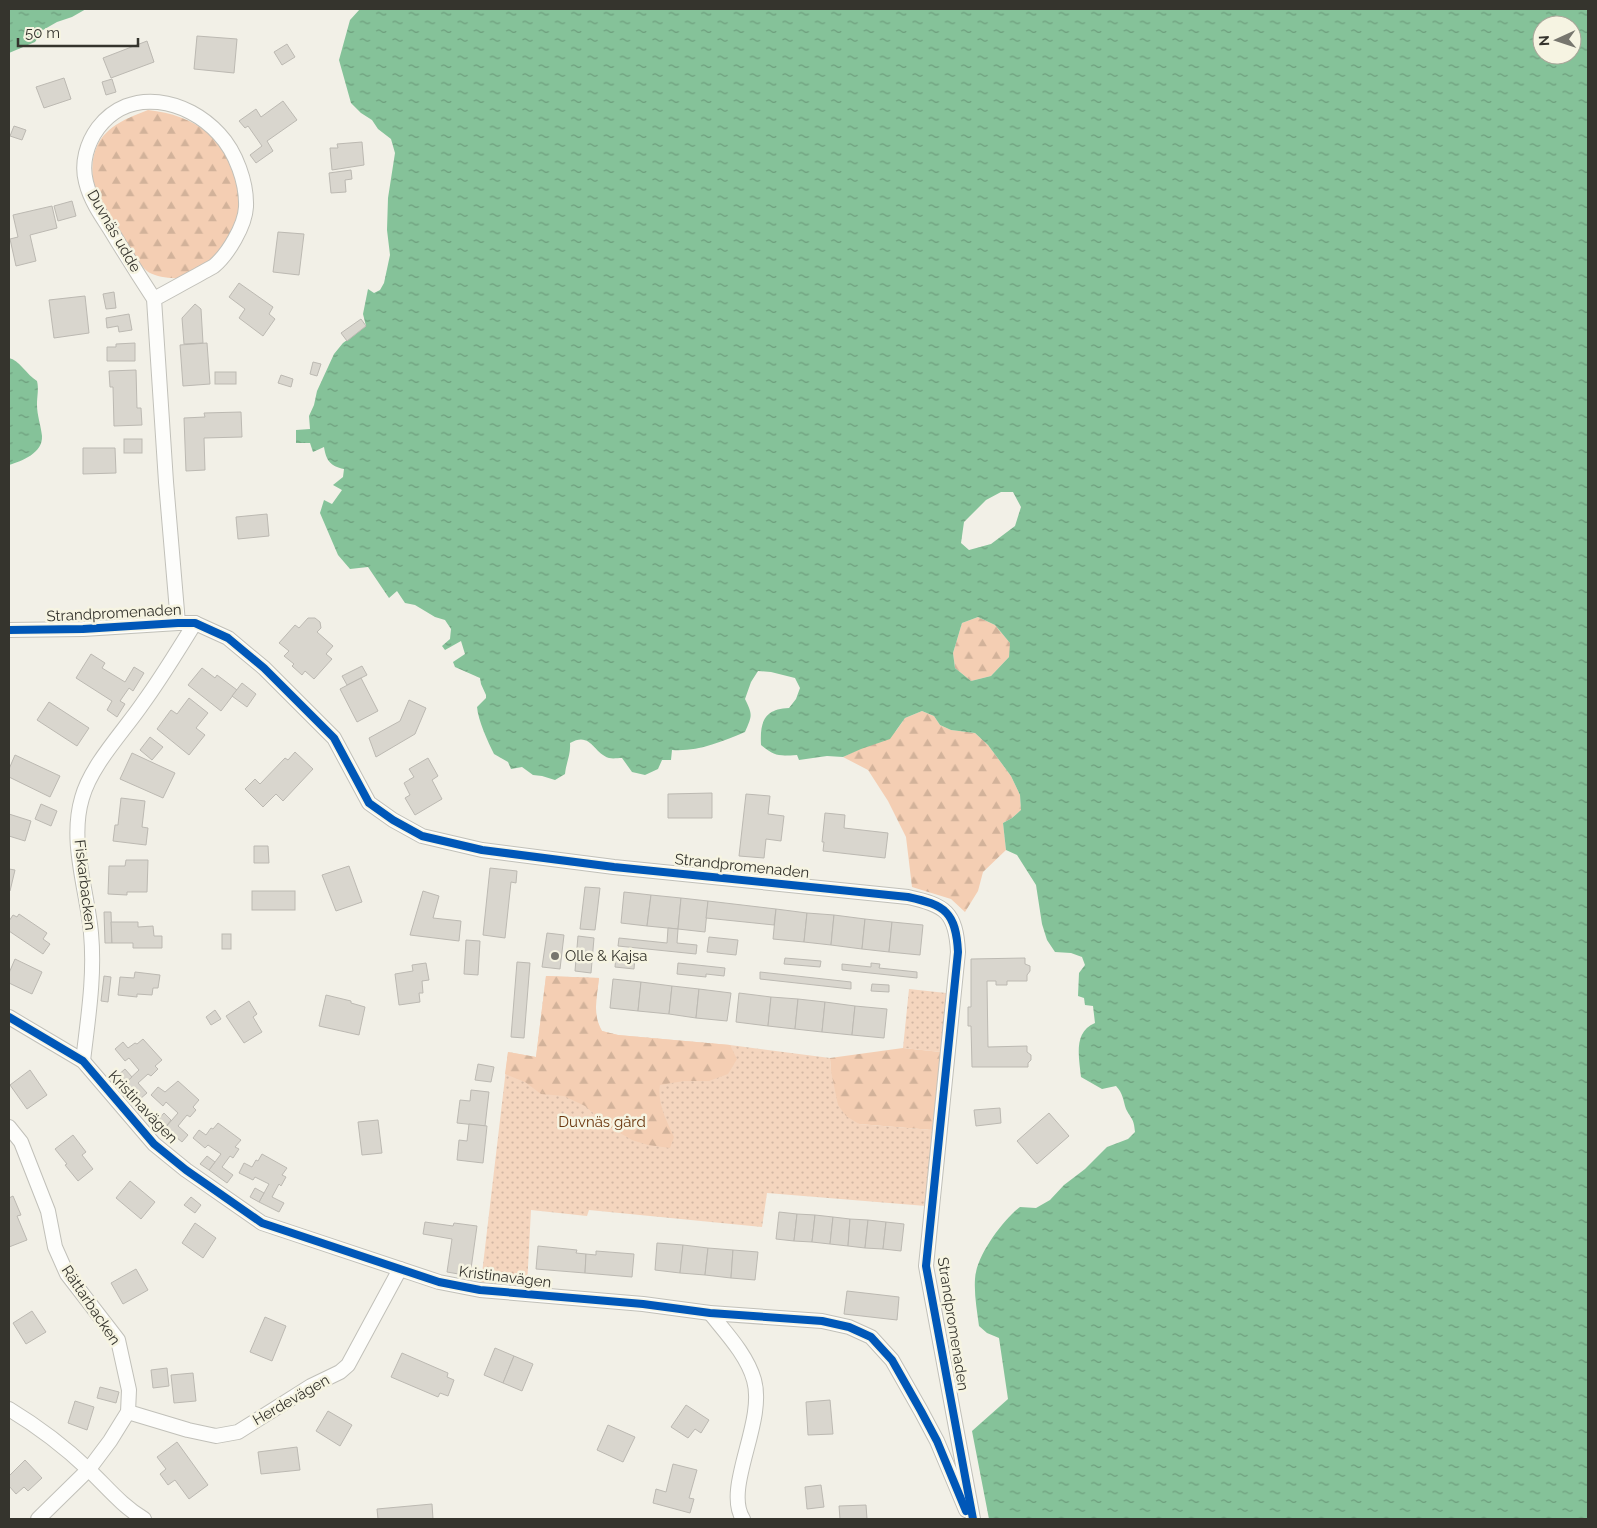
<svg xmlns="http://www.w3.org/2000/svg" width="1597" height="1528" viewBox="0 0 1597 1528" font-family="Raleway,sans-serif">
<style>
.grass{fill:url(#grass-dots)}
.forest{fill:url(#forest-firs)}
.water{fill:url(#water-ripples);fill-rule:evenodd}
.building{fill:#d9d6ce;stroke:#bcb9b2}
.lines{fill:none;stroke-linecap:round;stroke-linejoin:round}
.street-casing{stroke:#c1c0b9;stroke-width:16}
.street{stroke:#fdfdfb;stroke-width:14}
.cycleway-casing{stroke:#f6f4e2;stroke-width:11}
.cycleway{stroke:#0057b8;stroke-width:8}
.poi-dot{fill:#77766e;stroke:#f6f4e2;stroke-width:2}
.labels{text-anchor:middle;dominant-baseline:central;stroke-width:5;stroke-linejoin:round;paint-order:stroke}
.street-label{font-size:15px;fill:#35342d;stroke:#f6f4e2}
.poi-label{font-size:15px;fill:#35342d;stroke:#f6f4e2;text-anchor:start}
.park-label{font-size:15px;fill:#6a360d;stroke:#f6f4e2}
</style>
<defs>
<pattern id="grass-dots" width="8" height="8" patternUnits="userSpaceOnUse" patternTransform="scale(1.25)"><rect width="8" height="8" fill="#f4d5be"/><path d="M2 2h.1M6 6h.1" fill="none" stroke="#d2b7a4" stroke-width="1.8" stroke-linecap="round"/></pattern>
<pattern id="forest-firs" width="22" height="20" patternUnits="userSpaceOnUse" patternTransform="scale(1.25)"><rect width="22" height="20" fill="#f4ceb3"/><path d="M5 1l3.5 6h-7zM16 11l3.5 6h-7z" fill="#d2b29a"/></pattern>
<pattern id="water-ripples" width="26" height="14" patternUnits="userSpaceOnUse" patternTransform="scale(1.25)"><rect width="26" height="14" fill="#85c299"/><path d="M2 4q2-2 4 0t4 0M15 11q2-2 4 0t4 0" fill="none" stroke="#6e9e7d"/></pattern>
</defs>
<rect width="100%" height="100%" fill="#f2f0e7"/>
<g class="grass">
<path d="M546 976 599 978C597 997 592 1014 602 1031L618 1035 730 1045 830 1058 831 1071 859 1124 932 1130 926 1206 767 1193 762 1227 589 1210 587 1216 531 1210 527 1286 481 1282 508 1052 536 1057Z"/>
<polygon points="909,989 946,993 941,1052 903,1048"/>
</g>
<g class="forest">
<path d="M148 110C195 115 230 139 237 187 240 201 241 216 235 228 231 237 222 249 215 256 210 262 190 275 183 277 175 280 158 277 150 273 135 266 99 200 94 183 91 172 92 157 97 146 107 125 128 118 148 110Z"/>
<polygon points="978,617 995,625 1011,644 1009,657 991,676 971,681 955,668 953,653 962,623"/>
<polygon points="922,711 934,716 940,725 951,730 975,733 988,745 1011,776 1020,795 1021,810 1012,818 1003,823 1006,850 983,872 978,891 965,912 951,899 912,887 906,837 888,801 868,770 843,757 896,731 905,718"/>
<path d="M546 976 599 978C597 997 592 1015 602 1031L618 1035 730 1045 737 1059 728 1074 709 1081H684L660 1085C657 1103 667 1122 674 1137L670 1148 648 1145 632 1140 608 1126 585 1106 564 1096 541 1094 525 1082 505 1074 508 1052 536 1057Z"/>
<polygon points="903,1048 941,1052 932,1130 859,1124 846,1116 838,1105 831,1071 830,1058"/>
</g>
<g class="water">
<polygon points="9,9 86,9 72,17 57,22 43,30 35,42 9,53"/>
<path d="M360 9H1588V1519H989L972 1431 1008 1399 999 1338 987 1333 979 1326C977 1311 974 1294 975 1279 976 1256 1003 1220 1020 1207L1036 1208 1050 1200 1064 1185 1085 1169 1107 1147 1128 1139 1135 1132C1134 1118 1131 1119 1126 1109 1123 1100 1123 1093 1116 1086L1102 1089 1081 1077C1079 1057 1073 1032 1095 1023L1093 1006 1085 1005 1084 998 1078 996 1079 973 1085 965 1082 957 1071 953 1055 952 1047 940 1042 924 1036 885 1017 855 1006 850 1003 823 1012 818 1021 810 1020 795 1011 776 988 745 975 733 951 730 940 725 934 716 922 711 905 718 890 739 861 749 843 757 827 756 799 760 797 755C779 756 775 757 761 745 760 723 763 709 789 708L796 699 800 688 795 678 771 672 758 671 751 682 745 699C753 715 752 716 745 732 721 742 697 752 672 750L671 760H662L658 769 645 775 632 772 622 758C618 758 613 759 609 758 593 753 591 731 570 743 571 754 566 763 565 774L555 780 542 776 533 775 522 767 511 769 508 762 494 754C488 742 478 720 477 707L486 698V695L481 684 480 678 455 667 453 662 465 654 461 641 445 650 442 646 450 639 451 629 445 620 435 617 415 605 405 603 397 591 389 598 368 567 350 569 338 555 320 513 324 500 332 504 342 490 333 485 343 477 344 469C330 466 326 460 324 447L313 452 310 443H296V430L310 429 309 416 314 405 317 391 334 354 343 343 366 326 363 314 368 289 374 293 380 290 384 283 390 255 387 230 388 198 395 153 391 139 378 129 372 120 361 113 351 103 339 60 350 20ZM1542 25H1572V55H1542ZM1001 492H1013L1021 507 1015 526 991 544 969 550 961 543 964 522 986 500ZM978 617 995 625 1010 643 1009 657 991 676 971 681 955 668 953 653 962 623Z"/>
<path d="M9 358C19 360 27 375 37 381 39 389 37 396 37 405 37 415 41 426 42 436 43 453 22 461 9 465Z"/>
</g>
<g class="building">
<polygon points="197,36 237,39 234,73 194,69"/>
<polygon points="147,41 154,62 111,78 103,58"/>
<polygon points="287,44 295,57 282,65 274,52"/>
<polygon points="64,78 71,99 44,108 36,87"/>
<polygon points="112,79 116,92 106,95 102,82"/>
<polygon points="283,101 297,120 267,141 273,151 256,163 250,155 262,146 248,126 245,128 239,121 256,109 261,117"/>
<polygon points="14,126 26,130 22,140 10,136"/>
<polygon points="362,142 364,165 332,170 330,148 338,148 337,144"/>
<polygon points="351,170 352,179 345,180 346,192 331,193 329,173"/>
<polygon points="72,201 76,216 58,221 54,206"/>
<polygon points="52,206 57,228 30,235 36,261 16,266 10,239 18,237 13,215"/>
<polygon points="278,232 304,234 299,275 273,272"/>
<polygon points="239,283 273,307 269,314 275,319 263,336 239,318 245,309 229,297"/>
<polygon points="114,292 116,308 106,309 103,294"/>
<polygon points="85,296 89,333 54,338 49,300"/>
<polygon points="195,304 201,309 203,343 184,344 182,318"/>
<polygon points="129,314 132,330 119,332 118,326 107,328 106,318"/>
<polygon points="361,319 366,326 347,341 341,333"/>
<polygon points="135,343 135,361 107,361 107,347 116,347 116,344"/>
<polygon points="207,343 210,384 183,386 180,345"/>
<polygon points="313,362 321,364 317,376 310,374"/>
<polygon points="136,370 137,408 141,408 142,425 114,426 113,387 110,387 109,371"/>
<rect x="215" y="372" width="21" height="12"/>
<polygon points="281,375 293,379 291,387 278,383"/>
<polygon points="241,412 242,437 204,438 205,470 186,471 184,418 205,417 204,413"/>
<rect x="124" y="439" width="18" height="14"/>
<polygon points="83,448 115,448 116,473 83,474"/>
<polygon points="267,514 269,536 238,539 236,517"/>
<polygon points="308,618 315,618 320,622 321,628 317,632 333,646 326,654 332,659 314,679 305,671 302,675 292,666 294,664 284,656 289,651 279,643 295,625 299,628"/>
<polygon points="91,654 105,663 102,668 125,682 134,667 144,673 133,691 129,688 120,701 125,704 117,717 107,710 112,701 76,678"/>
<polygon points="362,666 367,675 347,685 342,676"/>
<polygon points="202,668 215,678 217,675 237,690 221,711 188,685"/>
<polygon points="361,678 378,711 357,722 340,689"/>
<polygon points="242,683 256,694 247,707 232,696"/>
<polygon points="189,698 208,713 196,728 205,735 189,755 157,729 171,710 177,714"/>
<polygon points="409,700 426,708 415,734 376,757 369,738 400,721"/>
<polygon points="49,702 89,728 77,746 37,720"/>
<polygon points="150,737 163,747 152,760 140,750"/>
<polygon points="295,752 313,769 283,801 276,794 263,807 245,789 255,779 260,784 285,758 288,760"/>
<polygon points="132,753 175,773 163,798 120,779"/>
<polygon points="15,755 60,776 50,797 9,777 9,769"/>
<polygon points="428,758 438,776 432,780 442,799 415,815 405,798 410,795 404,783 414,777 409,769"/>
<polygon points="712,793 712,818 668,818 668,794"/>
<polygon points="746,794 770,796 768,814 784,816 781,841 766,839 764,858 739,856"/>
<polygon points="121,798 145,801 142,827 148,828 146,845 113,841 115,825 118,825"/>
<polygon points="41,804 57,811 51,826 35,819"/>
<polygon points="825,813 845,815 844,828 888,833 885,858 823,851 824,842 822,842"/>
<polygon points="9,814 31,821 25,841 9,836"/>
<polygon points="254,846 268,846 269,863 254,863"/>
<polygon points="126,860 148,860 147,892 127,892 127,895 108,894 109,866 125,866"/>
<polygon points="349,866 362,902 336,911 322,875"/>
<polygon points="490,868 517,871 516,883 511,882 505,938 483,935"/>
<polygon points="9,869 15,870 10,891 9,891"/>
<polygon points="585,887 600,888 595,930 580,929"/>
<rect x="252" y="891" width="43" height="19"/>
<polygon points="423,891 439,896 433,918 461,921 459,941 410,935"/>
<polygon points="624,892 651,895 647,926 621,923"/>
<polygon points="651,895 681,898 678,929 647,926"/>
<polygon points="681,898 708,901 705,932 678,929"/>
<polygon points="708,901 776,909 774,925 706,918"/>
<polygon points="776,909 807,913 804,942 773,939"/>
<polygon points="104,912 111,912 112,943 105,943"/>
<polygon points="807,913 834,915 831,945 804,942"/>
<polygon points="19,914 47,933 43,939 50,944 43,954 9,931 9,921 13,915 17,917"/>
<polygon points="834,915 865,919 862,949 831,945"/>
<polygon points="865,919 892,922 889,952 862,949"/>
<polygon points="111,922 138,922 138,927 153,926 154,936 162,936 162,948 133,948 133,943 112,943"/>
<polygon points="892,922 923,925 920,955 889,952"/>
<polygon points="668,928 678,929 677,943 697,945 696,954 618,946 619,938 667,943"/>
<polygon points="547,933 564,935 560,969 542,967"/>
<rect x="222" y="934" width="9" height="15"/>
<polygon points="578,936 594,938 591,973 575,971"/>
<polygon points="709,937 738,940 736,955 707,952"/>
<polygon points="466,940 480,941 478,975 464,974"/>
<polygon points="616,956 635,958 634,969 615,967"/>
<polygon points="785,958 821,961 820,967 784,964"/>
<polygon points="1025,958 1025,964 1030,966 1030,971 1027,975 1027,981 1007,981 1007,985 996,985 996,981 987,981 988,1047 1027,1046 1027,1052 1031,1055 1031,1060 1028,1063 1028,1067 972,1067 971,1026 968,1026 968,1007 971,1007 971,959"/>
<polygon points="15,959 42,972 32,994 9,983 9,973"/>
<polygon points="517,962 530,963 524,1038 511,1037"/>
<polygon points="426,963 429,980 422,981 423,993 419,993 420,1002 399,1005 395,974 413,971 412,965"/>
<polygon points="678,963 725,968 724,976 706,974 706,977 677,974"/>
<polygon points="871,963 880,964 879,968 917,972 917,978 842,970 842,964 871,967"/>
<polygon points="135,972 160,975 158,988 153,988 152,995 137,994 137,997 118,995 120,977 134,978"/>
<polygon points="760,972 851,982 851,989 760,979"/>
<polygon points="104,976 111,977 108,1002 101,1001"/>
<polygon points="613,979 641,982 638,1011 610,1008"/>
<polygon points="641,982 672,986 669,1014 638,1011"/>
<polygon points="872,984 889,985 889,992 871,991"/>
<polygon points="672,986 699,989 696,1018 669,1014"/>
<polygon points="699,989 731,993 727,1021 696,1018"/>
<polygon points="739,993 771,997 768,1026 736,1022"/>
<polygon points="326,995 351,1001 351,1003 365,1007 359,1035 319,1026"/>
<polygon points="771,997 798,999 795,1029 768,1026"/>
<polygon points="798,999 825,1002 822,1032 795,1029"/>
<polygon points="249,1001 257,1014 253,1017 262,1032 244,1043 226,1016"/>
<polygon points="825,1002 855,1006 852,1035 822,1032"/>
<polygon points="855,1006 887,1009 884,1038 852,1035"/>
<polygon points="215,1010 221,1019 211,1025 206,1017"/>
<polygon points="143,1039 162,1060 155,1066 158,1069 151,1076 148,1074 138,1083 147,1093 140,1099 124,1084 139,1070 129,1058 125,1061 115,1049 123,1042 128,1048 135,1043 137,1044"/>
<polygon points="478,1064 494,1067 491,1082 475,1080"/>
<polygon points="125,1069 132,1077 124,1084 117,1076"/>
<polygon points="30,1070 47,1095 27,1109 10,1085"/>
<polygon points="178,1081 199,1100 193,1107 196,1110 190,1117 187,1115 178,1126 188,1135 182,1142 165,1128 178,1113 166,1102 163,1106 151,1095 158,1087 165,1092"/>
<polygon points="471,1090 489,1092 485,1126 457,1123 460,1100 470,1101"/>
<polygon points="1000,1108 1001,1123 976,1126 974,1110"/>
<polygon points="164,1113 171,1120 165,1128 157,1121"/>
<polygon points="1049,1113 1069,1136 1037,1164 1017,1141"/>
<polygon points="378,1120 382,1153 362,1155 358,1122"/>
<polygon points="218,1123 241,1140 235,1147 239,1149 233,1158 230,1156 222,1167 233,1175 227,1183 209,1170 221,1154 208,1145 205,1148 193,1138 199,1130 206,1135 211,1128 213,1129"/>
<polygon points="469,1124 487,1126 483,1163 457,1160 459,1140 467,1141"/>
<polygon points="73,1135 86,1152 82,1155 93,1169 78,1181 65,1165 67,1164 55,1149"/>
<polygon points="262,1154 287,1168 282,1175 286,1177 281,1186 279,1184 272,1197 284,1203 279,1212 259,1202 269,1184 255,1177 253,1180 239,1173 244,1163 252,1167 256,1160 258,1161"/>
<polygon points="207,1156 215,1162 209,1170 200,1164"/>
<polygon points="130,1181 155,1202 141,1219 116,1198"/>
<polygon points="255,1188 264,1193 259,1202 250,1197"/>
<polygon points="13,1196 21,1215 17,1216 27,1240 9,1247 9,1198"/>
<polygon points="191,1197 201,1205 195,1213 184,1205"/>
<polygon points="779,1212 797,1214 794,1241 776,1239"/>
<polygon points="797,1214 815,1215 812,1242 794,1241"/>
<polygon points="815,1215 833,1217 830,1244 812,1242"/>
<polygon points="833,1217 850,1219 848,1246 830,1244"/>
<polygon points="850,1219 868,1220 865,1248 848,1246"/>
<polygon points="868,1220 886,1222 883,1249 865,1248"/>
<polygon points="425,1222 453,1226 454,1223 477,1226 470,1276 447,1272 452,1239 423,1234"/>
<polygon points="886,1222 904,1224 901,1251 883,1249"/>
<polygon points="195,1223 216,1238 203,1258 182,1243"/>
<polygon points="657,1243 683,1245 680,1273 655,1270"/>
<polygon points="683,1245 708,1248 705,1275 680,1273"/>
<polygon points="538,1246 577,1250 576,1253 586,1254 585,1273 536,1269"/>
<polygon points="708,1248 733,1250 731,1278 705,1275"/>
<polygon points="733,1250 758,1252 755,1280 731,1278"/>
<polygon points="596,1251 634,1254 632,1277 585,1273 586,1254 596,1255"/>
<polygon points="136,1269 148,1290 123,1304 111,1283"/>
<polygon points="847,1291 899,1297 897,1320 844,1314"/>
<polygon points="32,1311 46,1332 26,1344 13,1323"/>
<polygon points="265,1317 286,1326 272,1361 250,1352"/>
<polygon points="495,1348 514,1356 503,1383 484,1375"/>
<polygon points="402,1353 448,1373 447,1377 454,1380 448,1396 440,1393 438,1397 391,1377"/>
<polygon points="514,1356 533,1364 522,1391 503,1383"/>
<polygon points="167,1368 169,1386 153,1388 151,1370"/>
<polygon points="193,1373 196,1401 174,1403 171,1375"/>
<polygon points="100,1387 119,1392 116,1403 97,1398"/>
<polygon points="830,1400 833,1434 808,1435 806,1402"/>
<polygon points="75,1401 94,1407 87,1430 68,1423"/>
<polygon points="686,1405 709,1420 701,1433 695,1429 688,1438 671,1427"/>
<polygon points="328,1411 352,1425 340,1446 316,1431"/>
<polygon points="608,1425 635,1437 623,1462 597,1450"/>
<polygon points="177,1442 208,1485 189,1499 175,1480 168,1485 160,1474 166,1469 157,1457"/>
<polygon points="297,1447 300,1470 261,1474 258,1452"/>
<polygon points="25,1460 42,1478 28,1491 24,1487 16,1494 9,1486 9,1476"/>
<polygon points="673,1464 697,1470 689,1498 694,1499 690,1513 653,1503 656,1489 666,1492"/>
<polygon points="821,1485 824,1507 807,1509 805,1487"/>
<polygon points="432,1504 433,1519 378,1519 377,1509"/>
<polygon points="866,1505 867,1519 840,1519 839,1506"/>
</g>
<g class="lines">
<defs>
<g id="street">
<path d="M154 299C139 276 124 252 110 229 100 214 90 199 86 182 81 163 87 143 98 128 130 86 187 99 219 134 236 152 247 183 246 207 245 226 228 254 214 266 209 269 203 272 198 275 183 283 169 291 154 299L166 482 178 623"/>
<path d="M9 630 83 629 178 623H195L228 638 264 668 334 738 369 803 393 820 422 836 482 850 614 867 908 897C945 905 956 912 958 952L926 1266 973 1519"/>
<polyline points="9,1017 83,1061 154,1144 186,1170 262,1223 439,1282 480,1290 643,1304 710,1313 822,1321 849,1327 871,1337 892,1360 921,1411 937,1441 966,1510"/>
<path d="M83 1061C88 1018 95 976 91 933 87 889 69 842 82 798 91 765 124 731 143 703 162 677 178 650 195 623"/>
<polyline points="9,1127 21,1142 48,1211 55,1247 67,1274 118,1340 129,1390 128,1412 110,1441 89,1469 38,1519"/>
<path d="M710 1313C726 1333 747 1355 754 1380 766 1422 723 1488 743 1519"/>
<path d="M9 1409C37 1426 65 1447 89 1470 107 1487 122 1506 144 1519"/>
<polyline points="128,1412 188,1430 216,1436 238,1432 311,1386 340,1372 348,1365 400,1269"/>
</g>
</defs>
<use href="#street" class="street-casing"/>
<use href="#street" class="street"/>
<defs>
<g id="cycleway">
<path d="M9 630 83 629 178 623H195L228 638 264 668 334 738 369 803 393 820 422 836 482 850 614 867 908 897C945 905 956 912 958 952L926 1266 973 1519"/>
<polyline points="9,1017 83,1061 154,1144 186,1170 262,1223 439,1282 480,1290 643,1304 710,1313 822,1321 849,1327 871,1337 892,1360 921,1411 937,1441 966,1511"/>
</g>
</defs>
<use href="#cycleway" class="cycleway-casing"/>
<use href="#cycleway" class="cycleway"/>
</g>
<circle class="poi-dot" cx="555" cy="956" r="5"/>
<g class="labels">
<g class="street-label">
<text transform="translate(114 231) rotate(60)">Duvnäs udde</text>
<text transform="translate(114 613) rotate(-3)">Strandpromenaden</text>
<text transform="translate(742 866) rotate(6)">Strandpromenaden</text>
<text transform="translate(85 885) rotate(83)">Fiskarbacken</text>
<text transform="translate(143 1107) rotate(47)">Kristinavägen</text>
<text transform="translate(505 1277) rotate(7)">Kristinavägen</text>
<text transform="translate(91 1305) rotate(56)">Rättarbacken</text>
<text transform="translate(953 1324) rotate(81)">Strandpromenaden</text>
<text transform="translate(291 1400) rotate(-30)">Herdevägen</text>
</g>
<g class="poi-label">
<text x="565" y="956">Olle &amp; Kajsa</text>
</g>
<g class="park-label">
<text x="602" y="1122">Duvnäs gård</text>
</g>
</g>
<rect width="1597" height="1528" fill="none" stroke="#35342d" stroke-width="20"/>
<g transform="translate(1557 40) rotate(267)"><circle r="24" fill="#f6f4e2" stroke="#a9a79a"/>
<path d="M0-4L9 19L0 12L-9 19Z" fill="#77766e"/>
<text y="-8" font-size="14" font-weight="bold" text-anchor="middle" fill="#35342d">N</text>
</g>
<path d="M18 38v8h120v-8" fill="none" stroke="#35342d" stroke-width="2.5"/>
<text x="25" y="38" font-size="15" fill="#35342d" stroke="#f6f4e2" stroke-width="4" paint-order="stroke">50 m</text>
</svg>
